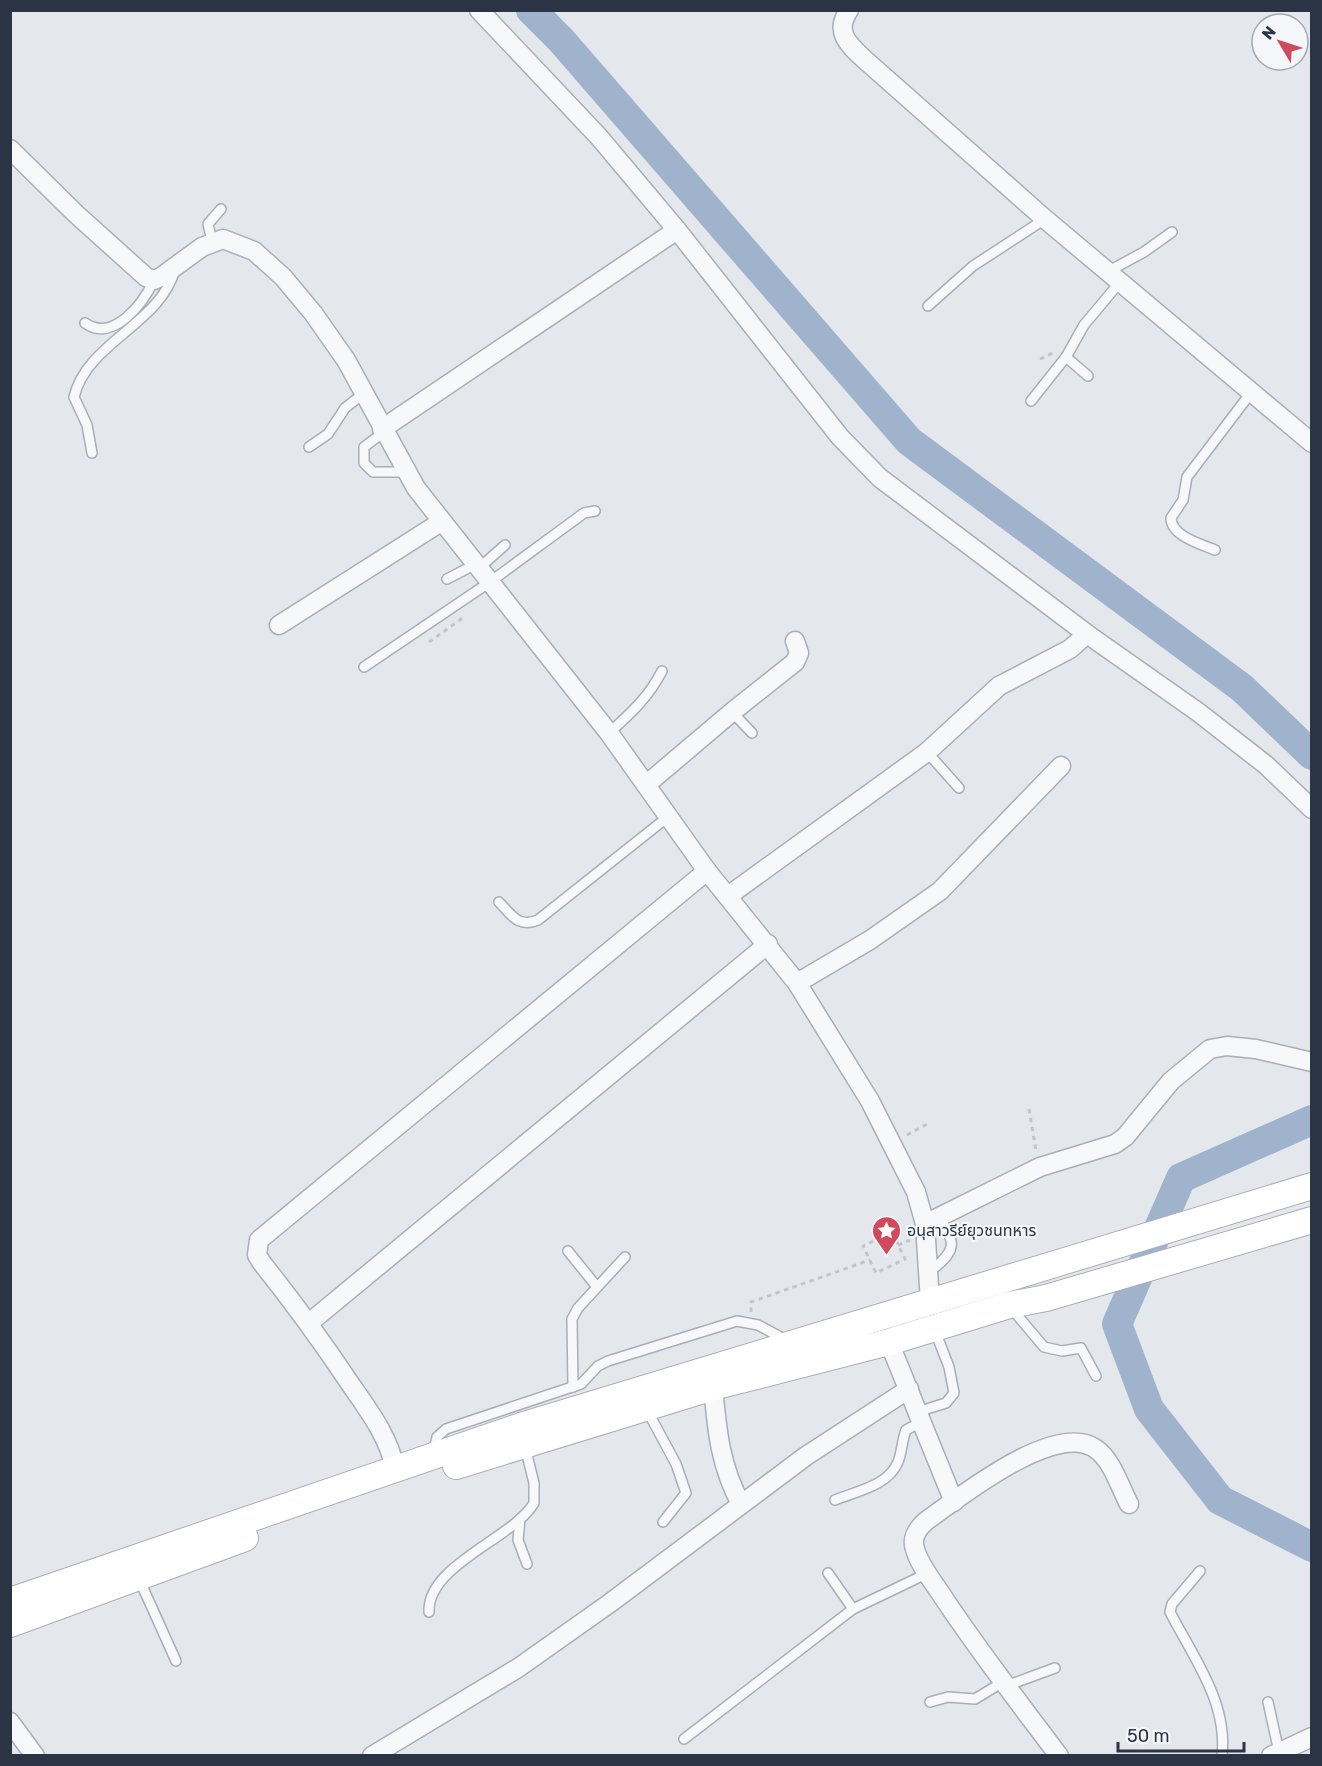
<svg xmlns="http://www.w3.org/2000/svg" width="1322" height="1766" viewBox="0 0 1322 1766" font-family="Rubik,'Noto Sans Thai',sans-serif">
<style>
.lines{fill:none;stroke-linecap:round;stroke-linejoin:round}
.river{stroke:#9fb4cc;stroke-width:30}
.lane-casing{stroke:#a9aeb7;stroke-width:12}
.street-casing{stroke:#a9aeb7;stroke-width:21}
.secondary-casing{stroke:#a9aeb7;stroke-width:28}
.path{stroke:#c2c5cb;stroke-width:3;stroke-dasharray:4.5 4.5;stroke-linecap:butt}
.lane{stroke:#f7f8fa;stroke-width:9}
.street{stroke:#f7f8fa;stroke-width:18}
.secondary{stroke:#fff;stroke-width:26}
.labels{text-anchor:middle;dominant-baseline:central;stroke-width:4.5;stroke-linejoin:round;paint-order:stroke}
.poi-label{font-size:16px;fill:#2b3445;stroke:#f4f6f9;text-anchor:start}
</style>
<rect width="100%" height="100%" fill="#e4e7ec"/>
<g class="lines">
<g class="river">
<polyline points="531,10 561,40 909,441 1242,688 1312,755"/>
<polyline points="1312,1120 1181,1178 1117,1324 1149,1409 1220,1500 1312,1547"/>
</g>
<defs>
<g id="lane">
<polyline points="212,241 208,224 221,209"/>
<polyline points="1107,272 1144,252 1172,232"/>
<polyline points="928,306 973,266 1045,219"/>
<path d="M85 323C113 343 143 304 154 280"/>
<polyline points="1066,357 1088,376"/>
<polyline points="1031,401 1066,357 1084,325 1120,282"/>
<polyline points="384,432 364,447 364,463 373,472 408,472"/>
<polyline points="309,447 328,434 345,408 363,394"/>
<path d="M92 453 87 425 74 397C87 342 161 324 175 269"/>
<path d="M1215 550C1201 544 1171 536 1171 518L1183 500 1187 477 1250 394"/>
<polyline points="479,568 505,545"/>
<polyline points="447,579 476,564"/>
<polyline points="364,667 490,582 584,513 595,511"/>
<polyline points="732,712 752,733"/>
<path d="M609 733C631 713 648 698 662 671"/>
<polyline points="927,752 959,788"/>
<path d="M499 902C512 916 519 928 538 920L669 816"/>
<polyline points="568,1251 597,1287"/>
<path d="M928 1273C955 1252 959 1244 938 1217"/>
<polyline points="1012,1309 1044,1347 1062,1351 1081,1348 1096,1376"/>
<polyline points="573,1387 572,1319 578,1308 625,1257"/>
<polyline points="647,1410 676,1464 686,1493 663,1522"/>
<polyline points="917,1412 946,1403 954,1393 949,1367 935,1331"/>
<polyline points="433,1454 437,1437 446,1429 581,1384 598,1366 608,1361 737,1321 758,1325 786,1340"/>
<path d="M835 1500C857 1491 888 1486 898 1462 902 1452 902 1440 906 1430L921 1422"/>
<polyline points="520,1519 518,1540 527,1564"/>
<path d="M1200 1571 1172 1604 1170 1612C1193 1657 1228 1702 1222 1756"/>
<polyline points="828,1573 853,1609"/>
<polyline points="139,1579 176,1661"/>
<path d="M429 1612C427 1565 514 1538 534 1503V1483L525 1447"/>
<polyline points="1006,1686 1055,1668"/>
<polyline points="930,1702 948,1697 975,1699 1003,1682"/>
<polyline points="1268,1702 1279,1752"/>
<polyline points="684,1739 853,1609 928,1573"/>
</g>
<g id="street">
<polyline points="479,10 599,137 677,230 840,437 880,478 1087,634 1198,712 1266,765 1312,809"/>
<path d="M849 10C834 32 848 44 864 59L1045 219 1312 443"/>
<polyline points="10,149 76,214 146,277 154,280 161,277 202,247 223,239 254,251 283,277 313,313 346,360 416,488 609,733 707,871 797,983 870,1101 916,1192 925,1224 930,1302"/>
<polyline points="382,429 677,230"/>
<polyline points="279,625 441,522"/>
<polyline points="647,784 732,712 795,662 799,653 795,641"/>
<polyline points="728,896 927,752 999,686 1070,649 1087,634"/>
<polyline points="797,983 870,940 940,891 1061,766"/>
<polyline points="925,1224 1040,1167 1115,1144 1125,1137 1171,1081 1210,1049 1227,1046 1256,1049 1312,1062"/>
<polyline points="309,1323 768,944"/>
<polyline points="889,1342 954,1502"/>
<path d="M713 1387C717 1430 720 1466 741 1504"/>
<path d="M395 1469C389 1437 369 1411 351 1385 323 1343 293 1302 262 1263L257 1255 259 1240 707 871"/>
<polyline points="10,1722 35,1756"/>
<polyline points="372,1756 518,1668 610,1603 806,1456 909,1389"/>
<path d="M1059 1756C1020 1704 981 1654 945 1600 935 1584 920 1567 915 1549 911 1538 918 1528 926 1521 960 1497 1056 1420 1096 1449 1112 1460 1120 1487 1129 1504"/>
<polyline points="1271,1756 1312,1737"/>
</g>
<g id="secondary">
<polyline points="456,1466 713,1387 889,1342 1009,1305 1046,1298 1312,1220"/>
<polyline points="10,1601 521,1426 1312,1186"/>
<polyline points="10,1624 245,1538"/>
</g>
</defs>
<use href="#lane" class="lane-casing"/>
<use href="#street" class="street-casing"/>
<use href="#secondary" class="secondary-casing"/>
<g class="path">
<polyline points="1040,359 1053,353"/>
<polyline points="429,642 464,617"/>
<polyline points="1029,1109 1036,1151"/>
<polyline points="907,1135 929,1123"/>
<polygon points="892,1232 905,1259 876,1273 863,1246"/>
<polyline points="898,1245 910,1240"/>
<polyline points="751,1312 751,1302 870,1260"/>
</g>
<use href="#lane" class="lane"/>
<use href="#street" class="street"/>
<use href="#secondary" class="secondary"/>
</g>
<defs>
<symbol id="sight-pin" viewBox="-11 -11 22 30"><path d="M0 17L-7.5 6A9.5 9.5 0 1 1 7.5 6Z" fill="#d1495b" stroke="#f4f6f9"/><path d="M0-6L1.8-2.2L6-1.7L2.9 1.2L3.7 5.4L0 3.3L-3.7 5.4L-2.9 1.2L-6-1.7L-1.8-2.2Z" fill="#fff"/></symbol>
</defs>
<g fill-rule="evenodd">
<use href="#sight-pin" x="870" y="1214" width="33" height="45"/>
</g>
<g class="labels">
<g class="poi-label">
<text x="907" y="1230">อนุสาวรีย์ยุวชนทหาร</text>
</g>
</g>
<rect width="1322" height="1766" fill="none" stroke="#2b3445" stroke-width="24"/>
<g transform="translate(1280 42) rotate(309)"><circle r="28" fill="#f4f6f9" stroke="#a4a8b1" stroke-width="1.5"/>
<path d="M0-4.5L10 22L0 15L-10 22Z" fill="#d1495b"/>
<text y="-9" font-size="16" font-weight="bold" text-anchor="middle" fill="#2b3445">N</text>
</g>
<path d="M1118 1742v9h126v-9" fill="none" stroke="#2b3445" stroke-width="3"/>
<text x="1127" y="1742" font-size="18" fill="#2b3445" stroke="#f4f6f9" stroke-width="4.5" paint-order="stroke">50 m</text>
</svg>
